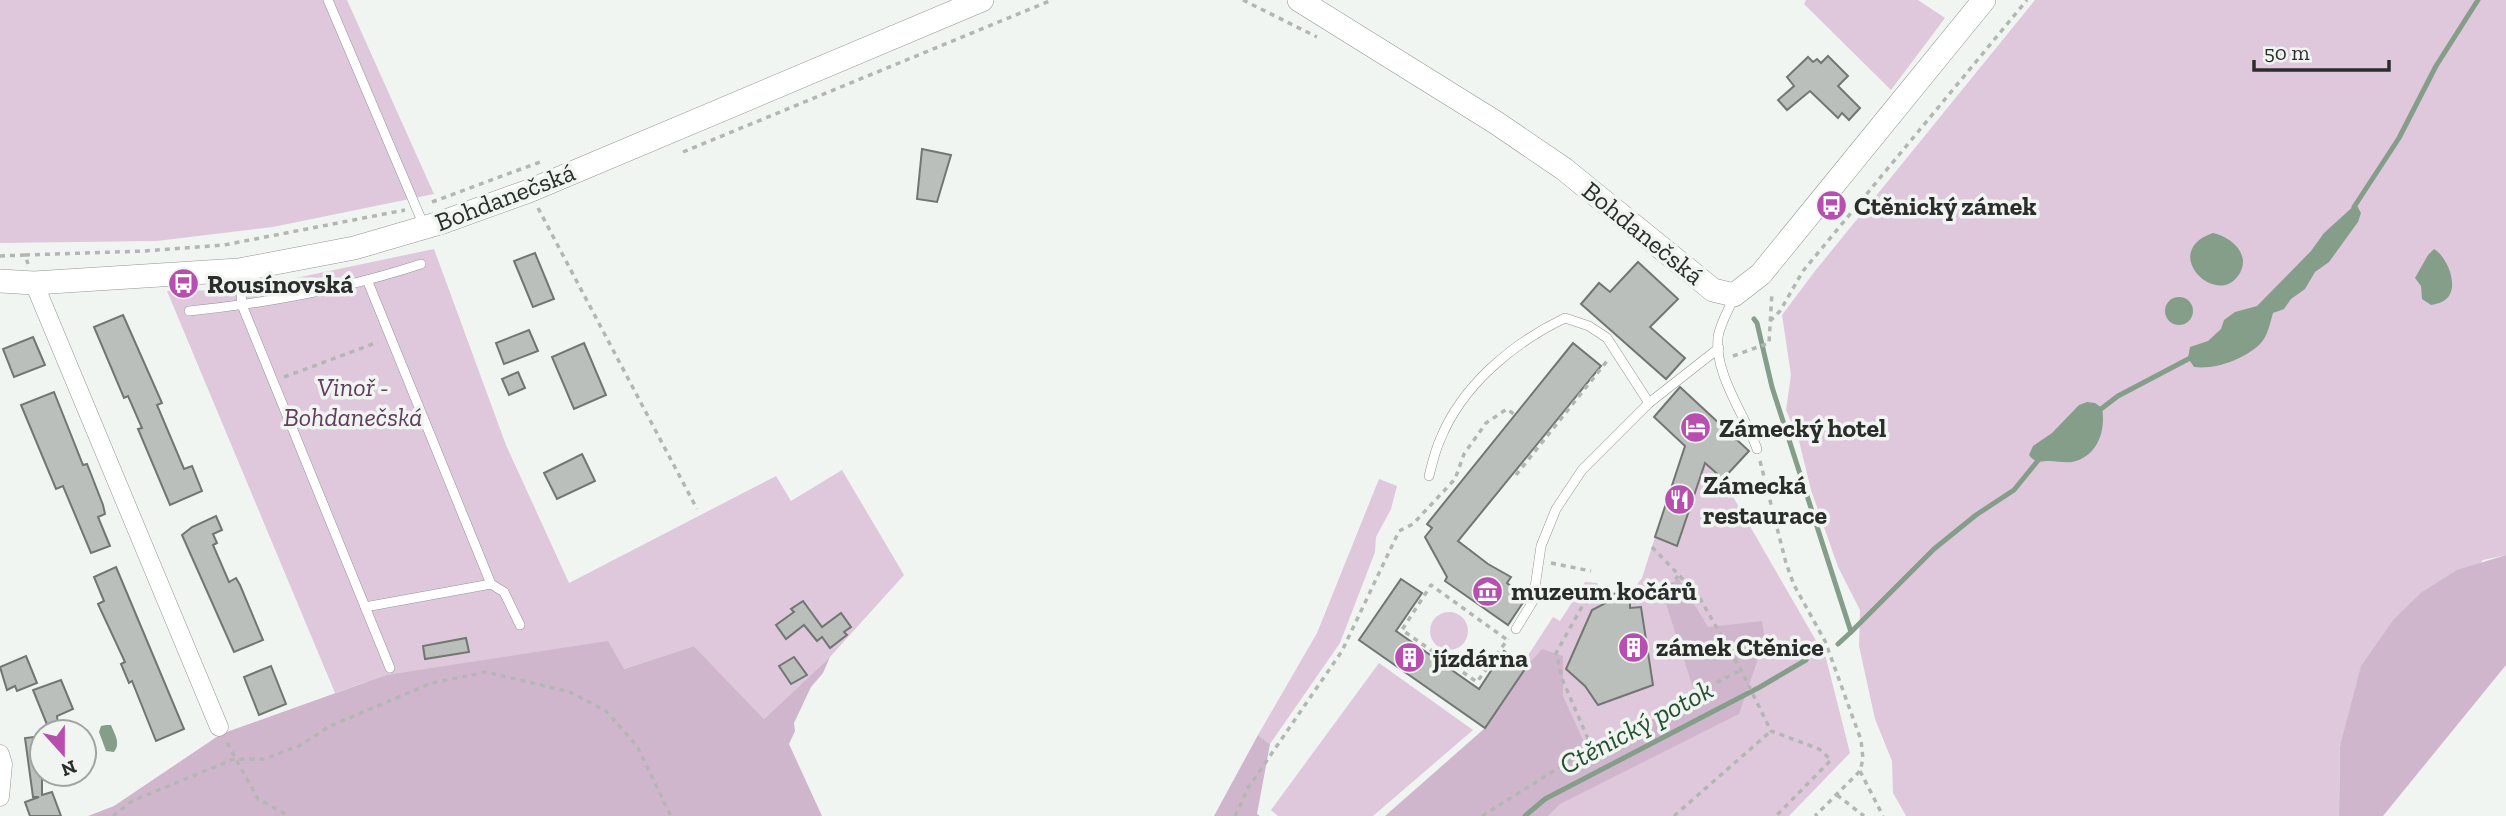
<svg xmlns="http://www.w3.org/2000/svg" width="2506" height="816" viewBox="0 0 2506 816" font-family="'Zilla Slab',serif">
<style>
.green{fill:#dfc8dc}
.forest{fill:#d0b6cc}
.water{fill:#859e8a}
.lines{fill:none;stroke-linecap:round;stroke-linejoin:round}
.stream{stroke:#859e8a;stroke-width:5}
.building{fill:#bbbfbb;stroke:#717672;stroke-width:2}
.service-casing{stroke:#929693;stroke-width:10}
.minor-casing{stroke:#929693;stroke-width:19}
.tertiary-casing{stroke:#929693;stroke-width:24}
.path{stroke:#b3b7b4;stroke-width:3.5;stroke-dasharray:5 5;stroke-linecap:butt}
.service{stroke:#fff;stroke-width:9}
.minor{stroke:#fff;stroke-width:18}
.tertiary{stroke:#fff;stroke-width:23}
.labels{text-anchor:middle;dominant-baseline:central;stroke-width:7;stroke-linejoin:round;paint-order:stroke}
.street-label{font-size:26px;fill:#2b2d2c;stroke:#f0f5f1}
.poi-label{font-size:26px;font-weight:bold;fill:#2b2d2c;stroke:#f0f5f1;text-anchor:start}
.park-label{font-size:26px;font-style:italic;fill:#613c5d;stroke:#f0f5f1}
.water-label{font-size:28px;font-style:italic;fill:#244f30;stroke:#f0f5f1}
</style>
<rect width="100%" height="100%" fill="#f0f5f1"/>
<g class="green">
<polygon points="0,0 347,0 434,194 273,227 157,241 0,243"/>
<polygon points="1806,0 1918,0 1945,18 1891,90 1804,4"/>
<polygon points="2035,0 2506,0 2506,555 2483,560 2340,745 2339,816 1906,816 1893,793 1892,761 1875,719 1859,646 1860,610 1838,567 1811,490 1799,441 1786,410 1791,375 1782,315 1815,271"/>
<polygon points="434,249 506,445 569,583 776,476 791,501 842,470 904,575 830,657 764,719 694,646 624,669 386,675 335,693 167,291 238,290"/>
<polygon points="1705,463 1728,488 1826,658 1850,753 1789,816 1474,816 1527,666 1523,663 1553,617 1560,621 1585,582 1597,583 1606,594 1607,603 1592,610 1566,669 1585,686 1598,705 1653,685 1642,608 1631,608 1630,593 1642,578 1655,537 1677,545"/>
<polygon points="1379,479 1397,486 1391,509 1376,537 1375,552 1340,643 1270,744 1258,735 1317,633"/>
<circle cx="1449" cy="631" r="19"/>
<polygon points="1379,663 1473,730 1373,816 1278,816 1271,810"/>
</g>
<g class="forest">
<polygon points="2506,555 2506,665 2383,816 2339,816 2340,746 2361,666 2394,619 2422,592 2457,570"/>
<polygon points="1679,579 1708,627 1762,621 1765,639 1739,714 1560,804 1548,816 1385,816 1485,728 1527,666 1542,649 1563,656 1563,696 1590,755 1695,694 1661,588"/>
<polygon points="608,641 624,669 694,646 764,719 830,657 823,673 811,687 794,723 795,731 789,744 822,816 88,816 114,806 221,734 386,675"/>
<polygon points="1258,735 1270,744 1257,814 1260,816 1214,816"/>
</g>
<g class="water">
<path d="M2356 204 2361 213 2358 222 2329 262 2315 272 2305 289 2291 299 2284 309 2273 313C2270 323 2268 336 2260 344 2245 359 2215 370 2194 367L2188 358 2190 347 2208 341 2221 329 2224 320 2235 312 2257 306 2311 251 2324 233Z"/>
<path d="M2213 233C2231 237 2253 255 2238 276 2215 308 2159 251 2213 233Z"/>
<path d="M2434 249C2446 256 2457 281 2450 294 2447 301 2438 304 2431 305L2422 299 2421 286 2415 278 2428 255Z"/>
<circle cx="2179" cy="311" r="14"/>
<path d="M2087 402 2095 403 2102 408C2106 430 2098 457 2072 462 2065 463 2057 461 2049 461 2039 461 2036 464 2029 455L2033 446 2052 433 2079 405Z"/>
<path d="M106 725H111C115 735 121 743 114 752L106 751 99 732 101 726Z"/>
</g>
<g class="lines">
<g class="stream">
<polyline points="2354,207 2399,138 2436,66 2478,0"/>
<polyline points="1754,319 1757,323 1772,387 1851,632 1838,644"/>
<polyline points="2097,412 2118,396 2194,356"/>
<polyline points="1851,632 1934,549 1976,515 2014,490 2040,458"/>
<polyline points="1525,816 1545,799 1760,687 1806,660"/>
</g>
</g>
<g class="building">
<polygon points="1828,56 1848,76 1838,86 1860,108 1849,120 1842,113 1838,118 1810,91 1787,110 1778,100 1794,86 1787,77 1808,57 1813,62 1817,59 1821,63"/>
<polygon points="922,149 951,155 937,202 917,199"/>
<polygon points="535,253 554,299 533,307 514,261"/>
<polygon points="1638,262 1678,299 1650,327 1685,358 1666,379 1581,304 1599,283 1610,292"/>
<polygon points="123,315 162,403 157,405 184,469 192,466 202,491 170,505 138,429 142,428 128,396 124,398 94,327"/>
<polygon points="529,330 538,351 504,364 496,343"/>
<polygon points="33,337 45,365 14,377 3,349"/>
<polygon points="584,343 606,395 574,409 552,357"/>
<polygon points="1573,343 1601,366 1458,541 1488,564 1511,577 1507,583 1526,598 1508,625 1445,581 1447,577 1425,537 1432,528 1427,524"/>
<polygon points="518,372 525,388 509,395 502,379"/>
<polygon points="1680,387 1749,451 1723,479 1705,463 1677,546 1655,537 1685,446 1654,417"/>
<polygon points="54,392 83,465 87,464 103,505 105,514 98,517 110,546 91,553 63,486 56,489 21,405"/>
<polygon points="582,454 595,481 557,499 544,473"/>
<polygon points="216,516 222,530 213,534 217,543 213,545 229,582 236,578 240,585 263,640 234,652 182,535 192,527"/>
<polygon points="116,567 184,729 156,741 132,681 129,683 121,664 125,662 98,604 104,601 94,577"/>
<polygon points="1401,579 1422,593 1396,631 1479,689 1504,651 1527,666 1485,728 1359,640"/>
<polygon points="1630,593 1630,608 1641,607 1653,685 1598,705 1585,686 1566,669 1592,610 1606,603 1606,594"/>
<polygon points="803,601 822,627 841,613 851,627 844,632 847,635 830,648 822,637 817,641 804,625 786,639 776,625 794,612 791,609"/>
<polygon points="466,638 469,652 425,659 423,646"/>
<polygon points="26,656 37,683 17,691 15,686 7,690 0,667"/>
<polygon points="794,657 807,675 791,684 779,666"/>
<polygon points="271,666 286,704 259,715 244,677"/>
<polygon points="61,680 73,709 57,716 59,732 50,732 33,690"/>
<polygon points="42,736 42,795 52,792 61,816 30,816 25,802 39,797 33,797 25,738"/>
</g>
<g class="lines">
<defs>
<g id="service">
<polyline points="328,0 424,226"/>
<polyline points="239,271 242,305 390,668"/>
<polyline points="368,282 491,584 504,592 520,625"/>
<path d="M1734 297C1729 309 1720 324 1718 337 1714 374 1745 415 1757 449"/>
<path d="M189 311C268 303 345 289 421 264"/>
<path d="M1429 476C1432 464 1435 451 1440 440 1462 385 1513 343 1565 318L1589 326 1607 338 1649 403"/>
<polyline points="365,607 491,584"/>
<polyline points="1516,629 1533,601 1541,546 1556,509 1582,470 1649,403 1719,348"/>
</g>
<g id="minor">
<polyline points="34,283 219,727"/>
<polyline points="0,754 3,764 0,797"/>
</g>
<g id="tertiary">
<polyline points="1299,0 1495,122 1564,169 1713,290 1734,295 1761,274 1984,0"/>
<polyline points="0,281 34,283 239,270 354,248 443,222 529,191 982,0"/>
</g>
</defs>
<use href="#service" class="service-casing"/>
<use href="#minor" class="minor-casing"/>
<use href="#tertiary" class="tertiary-casing"/>
<g class="path">
<polyline points="1243,0 1317,37"/>
<polyline points="683,152 1052,0"/>
<polyline points="432,202 540,162"/>
<polyline points="538,208 697,509"/>
<polyline points="25,255 144,251 224,245 405,210"/>
<polyline points="0,256 25,255 28,264"/>
<polyline points="1770,321 1780,311 1803,271 2027,0"/>
<polyline points="1733,356 1769,343 1772,292"/>
<polyline points="284,377 378,342"/>
<polyline points="1760,461 1786,563 1794,585 1825,641 1861,740 1863,759 1860,771 1815,816"/>
<polyline points="1516,475 1607,361"/>
<polyline points="1652,547 1698,595 1741,670 1771,731 1819,749 1831,760 1776,816"/>
<polyline points="1551,563 1591,571"/>
<polyline points="1631,595 1667,590 1678,576"/>
<polyline points="1506,639 1431,585 1402,630 1477,682 1508,639"/>
<polyline points="227,743 258,799 289,816"/>
<polyline points="1592,748 1563,681 1556,653 1584,603 1606,597"/>
<polyline points="1860,771 1883,816"/>
<polyline points="1837,795 1864,816"/>
<polyline points="113,816 132,801 234,759 264,759 299,746 330,726 432,683 486,672 570,692 606,711 637,746 671,816"/>
<polyline points="1235,816 1248,788 1342,651 1399,531 1413,524 1455,479 1464,454 1486,423 1507,409 1515,415"/>
<polyline points="1482,816 1587,750 1741,670"/>
<polyline points="1674,816 1771,731"/>
</g>
<use href="#service" class="service"/>
<use href="#minor" class="minor"/>
<use href="#tertiary" class="tertiary"/>
</g>
<defs>
<symbol id="bus-disc" viewBox="-11 -11 22 22"><circle r="9.5" fill="#b84eb0" stroke="#f0f5f1"/><path d="M-5-6H5V4H4V6H2V4H-2V6H-4V4H-5ZM-3.5-4V0h7V-4ZM-3.5 1.2v1.5H-2V1.2ZM2 1.2v1.5H3.5V1.2Z" fill="#fff"/></symbol>
<symbol id="hotel-disc" viewBox="-11 -11 22 22"><circle r="9.5" fill="#b84eb0" stroke="#f0f5f1"/><path d="M-6-4.5h1.5V1H6V5H4.5V3h-9V5H-6ZM-4 0a1.8 1.8 0 1 1 3.6 0ZM.5 0V-2.5h3Q6-2.5 6 0Z" fill="#fff"/></symbol>
<symbol id="restaurant-disc" viewBox="-11 -11 22 22"><circle r="9.5" fill="#b84eb0" stroke="#f0f5f1"/><path d="M-5-6h1v4h1v-4h1v4h1v-4h1v5L-1.5 .5V6h-2V.5L-5-1ZM5-6V6H3V1.5H1.5Q1.5-4 5-6Z" fill="#fff"/></symbol>
<symbol id="museum-disc" viewBox="-11 -11 22 22"><circle r="9.5" fill="#b84eb0" stroke="#f0f5f1"/><path d="M0-6L6-3V-2H-6V-3ZM-5-1h2V3h-2ZM-1-1h2V3h-2ZM3-1h2V3H3ZM-6 4H6V6H-6Z" fill="#fff"/></symbol>
<symbol id="building-disc" viewBox="-11 -11 22 22"><circle r="9.5" fill="#b84eb0" stroke="#f0f5f1"/><path d="M-4-6H4V6H1V3H-1V6H-4ZM-2.5-4.3h1.7v1.8h-1.7ZM.8-4.3h1.7v1.8H.8ZM-2.5-1h1.7V.8h-1.7ZM.8-1h1.7V.8H.8Z" fill="#fff"/></symbol>
</defs>
<g fill-rule="evenodd">
<use href="#bus-disc" x="1814" y="188" width="35" height="35"/>
<use href="#bus-disc" x="166" y="266" width="35" height="35"/>
<use href="#hotel-disc" x="1678" y="410" width="35" height="35"/>
<use href="#restaurant-disc" x="1662" y="482" width="35" height="35"/>
<use href="#museum-disc" x="1470" y="574" width="35" height="35"/>
<use href="#building-disc" x="1616" y="630" width="35" height="35"/>
<use href="#building-disc" x="1392" y="640" width="35" height="35"/>
</g>
<g class="labels">
<g class="street-label">
<text transform="translate(505 197) rotate(-21)">Bohdanečská</text>
<text transform="translate(1643 233) rotate(39)">Bohdanečská</text>
</g>
<g class="poi-label">
<text x="1854" y="206">Ctěnický zámek</text>
<text x="207" y="284">Rousínovská</text>
<text x="1719" y="428">Zámecký hotel</text>
<text x="1703" y="485">Zámecká<tspan x="1703" dy="30">restaurace</tspan></text>
<text x="1511" y="591">muzeum kočárů</text>
<text x="1656" y="647">zámek Ctěnice</text>
<text x="1433" y="658">jízdárna</text>
</g>
<g class="park-label">
<text x="353" y="387">Vinoř -<tspan x="353" dy="30">Bohdanečská</tspan></text>
</g>
<g class="water-label">
<text transform="translate(1636 727) rotate(-28)">Ctěnický potok</text>
</g>
</g>
<g transform="translate(63 753) rotate(159)"><circle r="33" fill="#f0f5f1" stroke="#a1a5a2" stroke-width="2"/>
<path d="M0-5L12 26L0 18L-12 26Z" fill="#b84eb0"/>
<text y="-10" font-size="19" font-weight="bold" text-anchor="middle" fill="#2b2d2c">N</text>
</g>
<path d="M2254 60v10h135v-10" fill="none" stroke="#2b2d2c" stroke-width="3.5"/>
<text x="2264" y="60" font-size="21" fill="#2b2d2c" stroke="#f0f5f1" stroke-width="5" paint-order="stroke">50 m</text>
</svg>
